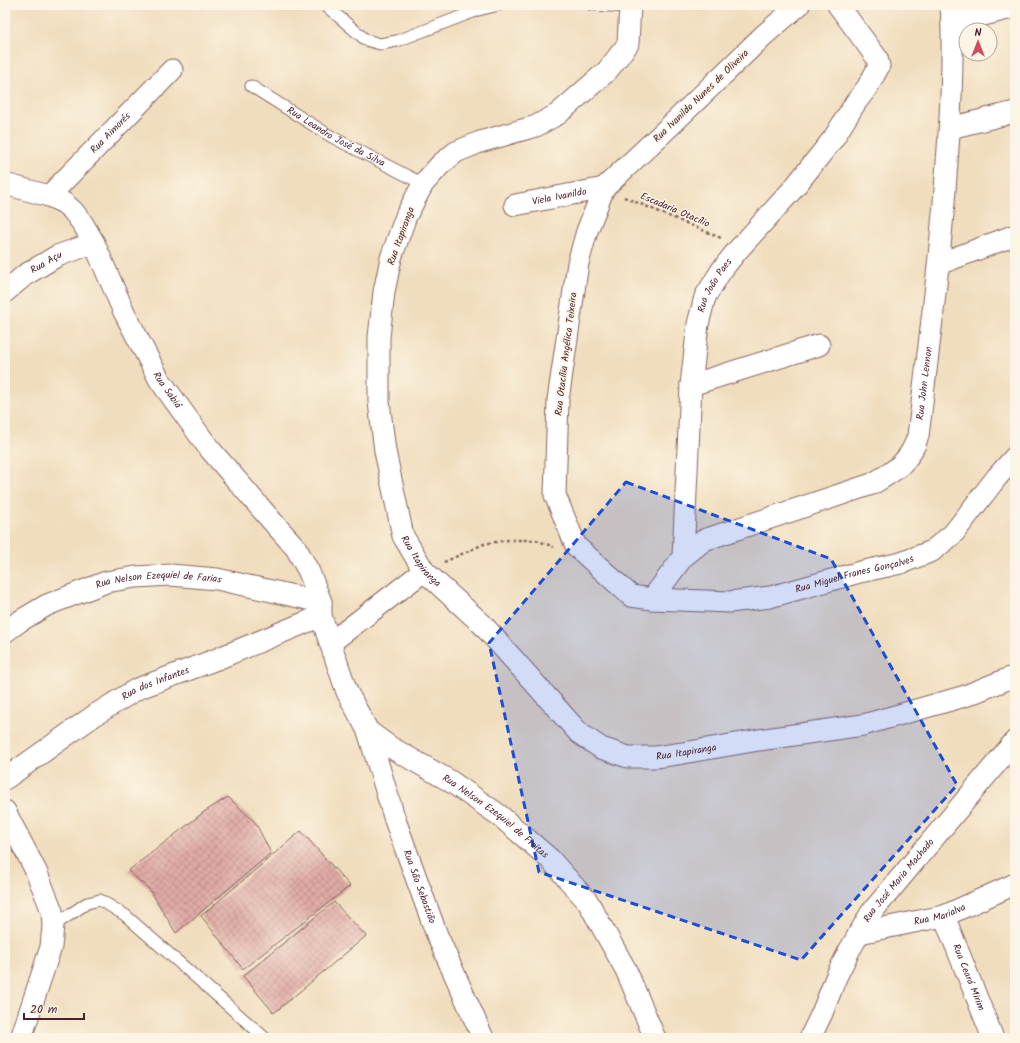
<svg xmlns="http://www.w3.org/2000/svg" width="1020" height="1043" viewBox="0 0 1020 1043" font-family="Kalam,sans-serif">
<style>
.building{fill:url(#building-cross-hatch)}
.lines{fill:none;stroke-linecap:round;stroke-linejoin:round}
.lane-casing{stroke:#84625e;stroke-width:13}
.street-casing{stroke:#84625e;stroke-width:23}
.path{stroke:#84625e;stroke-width:2.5;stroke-dasharray:3 3;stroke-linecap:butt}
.lane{stroke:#fff;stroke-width:11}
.street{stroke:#fff;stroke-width:21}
.marked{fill:#1d4ed8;fill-opacity:0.2;stroke:#1d4ed8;stroke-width:3;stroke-dasharray:8 5;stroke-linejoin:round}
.labels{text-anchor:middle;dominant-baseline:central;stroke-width:3;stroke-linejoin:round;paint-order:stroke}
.street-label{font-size:10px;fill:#4a1f2b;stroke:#fcf5e5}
</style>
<defs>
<pattern id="building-cross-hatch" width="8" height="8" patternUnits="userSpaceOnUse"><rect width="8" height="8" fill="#e0aba5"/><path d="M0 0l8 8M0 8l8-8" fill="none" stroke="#b88b87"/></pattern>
</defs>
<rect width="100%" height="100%" fill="#fcf5e5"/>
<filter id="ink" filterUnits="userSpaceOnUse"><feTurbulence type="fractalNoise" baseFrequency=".025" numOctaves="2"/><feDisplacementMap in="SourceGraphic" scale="8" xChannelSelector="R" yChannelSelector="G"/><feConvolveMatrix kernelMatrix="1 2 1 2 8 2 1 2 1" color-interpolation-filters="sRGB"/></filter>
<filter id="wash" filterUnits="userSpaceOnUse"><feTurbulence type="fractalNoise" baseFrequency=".012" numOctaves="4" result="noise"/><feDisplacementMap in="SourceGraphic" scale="16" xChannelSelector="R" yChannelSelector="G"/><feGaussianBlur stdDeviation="0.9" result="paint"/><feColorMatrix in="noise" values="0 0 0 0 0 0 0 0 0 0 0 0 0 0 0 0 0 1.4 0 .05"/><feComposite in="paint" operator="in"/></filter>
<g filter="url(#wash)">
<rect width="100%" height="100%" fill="#f0ddbd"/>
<g id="blocks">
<g class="building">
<polygon points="228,797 255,822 271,853 176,933 150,890 128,871 204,812"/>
<polygon points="301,831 350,886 243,969 201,916"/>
<polygon points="334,902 366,936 274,1013 243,976"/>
</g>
</g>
</g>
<g filter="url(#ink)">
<use href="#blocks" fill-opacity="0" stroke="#84625e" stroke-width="1"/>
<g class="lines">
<defs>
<g id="lane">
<polyline points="325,5 366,40 380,44 397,41 478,10 499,5"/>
<polyline points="592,5 630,7"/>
<path id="s1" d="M251 86 332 137 423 184"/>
<polyline points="53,926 87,903 100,900 125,915 265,1038"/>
</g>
<g id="street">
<path id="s2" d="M630 5 628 44 607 71 558 114 536 126 480 142 456 152 441 164 423 184 406 216 391 258 384 292 379 337V402L385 451 403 536 424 571 482 624 579 733 601 748 628 757H656L683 753 759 740 863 725 965 696 1015 676"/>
<path id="s3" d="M799 5 764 35 671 125 604 188 587 231 578 263 558 400 555 495 576 546 631 596 652 599 730 602 770 597 860 572 901 563 932 551 953 534 997 477 1015 457"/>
<polyline points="952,23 1015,7"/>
<polyline points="950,128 1015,112"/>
<path id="s4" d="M5 184 49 196 64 203 73 211 83 224 94 243 124 312 159 379 208 447 271 520 296 548 309 572 321 602V616L347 692 368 731 390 747 450 781 499 815 550 859 588 902 626 970 655 1038"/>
<path id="s5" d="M49 196 172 70"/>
<path id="s6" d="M515 205 604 188"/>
<polyline points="939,264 1015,235"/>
<path id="s7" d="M5 292 25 275 57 256 94 243"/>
<polyline points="691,385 819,345"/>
<path id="s8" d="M683 557 691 385 698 324 705 297 721 271 736 252 793 189 833 139 856 102 867 88 879 66 877 58 838 5"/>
<path id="s9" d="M652 599 683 557 704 540 872 484C895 471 910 462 918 436 929 345 941 254 947 162 951 110 954 57 951 5"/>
<path id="s10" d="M5 632 20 621 47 605 106 582 136 577 171 575 217 579 321 602"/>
<polyline points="330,643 424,571"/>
<path id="s11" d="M368 731 395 820 437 935 483 1038"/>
<path id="s12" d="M5 779 95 715 137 689 217 659 321 616"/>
<polyline points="5,811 36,871 52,911 53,926 51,947 21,1038"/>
<path id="s13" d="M944 916 993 1038"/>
<path id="s14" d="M859 933 944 916 1015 884"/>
<path id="s15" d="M810 1038 822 1013 837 975 849 951 871 913 1015 741"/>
</g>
</defs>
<use href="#lane" class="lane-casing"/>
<use href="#street" class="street-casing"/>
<g class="path">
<polyline points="624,197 721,238"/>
<polyline points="444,562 484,544 508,540 536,540 554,547"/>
</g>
<use href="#lane" class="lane"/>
<use href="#street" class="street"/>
</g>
</g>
<path class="marked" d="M626 482 831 559 957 785 801 960 539 872 489 643Z"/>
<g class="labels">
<g class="street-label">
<text transform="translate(701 96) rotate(-44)">Rua Ivanildo Nunes de Oliveira</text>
<text stroke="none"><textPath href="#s5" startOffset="88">Rua Aimorés</textPath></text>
<text stroke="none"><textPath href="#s1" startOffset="99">Rua Leandro José da Silva</textPath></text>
<text stroke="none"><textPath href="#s6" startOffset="45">Viela Ivanildo</textPath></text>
<text transform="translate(675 210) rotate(23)">Escadaria Otacílio</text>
<text transform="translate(401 236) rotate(-70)">Rua Itapiranga</text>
<text stroke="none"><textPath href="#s7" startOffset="51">Rua Açu</textPath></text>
<text stroke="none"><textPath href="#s8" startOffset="276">Rua João Paes</textPath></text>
<text transform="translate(566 354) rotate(-83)">Rua Otacília Angélica Teixeira</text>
<text stroke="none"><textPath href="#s9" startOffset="378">Rua John Lennon</textPath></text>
<text stroke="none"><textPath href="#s4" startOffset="277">Rua Sabiá</textPath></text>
<text stroke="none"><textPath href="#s2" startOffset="687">Rua Itapiranga</textPath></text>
<text stroke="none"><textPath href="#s3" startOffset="937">Rua Miguel Franes Gonçalves</textPath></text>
<text stroke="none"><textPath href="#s10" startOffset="166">Rua Nelson Ezequiel de Farias</textPath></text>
<text stroke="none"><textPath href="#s12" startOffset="179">Rua dos Infantes</textPath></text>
<text stroke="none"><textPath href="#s2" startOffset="1035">Rua Itapiranga</textPath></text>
<text stroke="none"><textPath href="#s4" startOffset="833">Rua Nelson Ezequiel de Freitas</textPath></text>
<text stroke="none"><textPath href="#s15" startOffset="182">Rua José Maria Machado</textPath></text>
<text stroke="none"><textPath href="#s11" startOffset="164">Rua São Sebastião</textPath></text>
<text stroke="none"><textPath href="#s14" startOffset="83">Rua Marialva</textPath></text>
<text stroke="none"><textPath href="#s13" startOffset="66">Rua Ceará Mirim</textPath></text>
</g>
</g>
<rect width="1020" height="1043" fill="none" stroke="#fcf5e5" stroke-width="20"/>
<g transform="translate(978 42)"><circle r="19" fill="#fcf5e5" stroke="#b59f9b"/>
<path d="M0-3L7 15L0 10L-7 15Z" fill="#d1495b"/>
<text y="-6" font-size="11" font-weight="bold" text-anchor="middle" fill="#4a1f2b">N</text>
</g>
<path d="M24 1013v6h60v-6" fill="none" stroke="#4a1f2b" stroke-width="2"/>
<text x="30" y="1013" font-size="12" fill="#4a1f2b" stroke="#fcf5e5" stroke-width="3" paint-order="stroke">20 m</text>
</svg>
